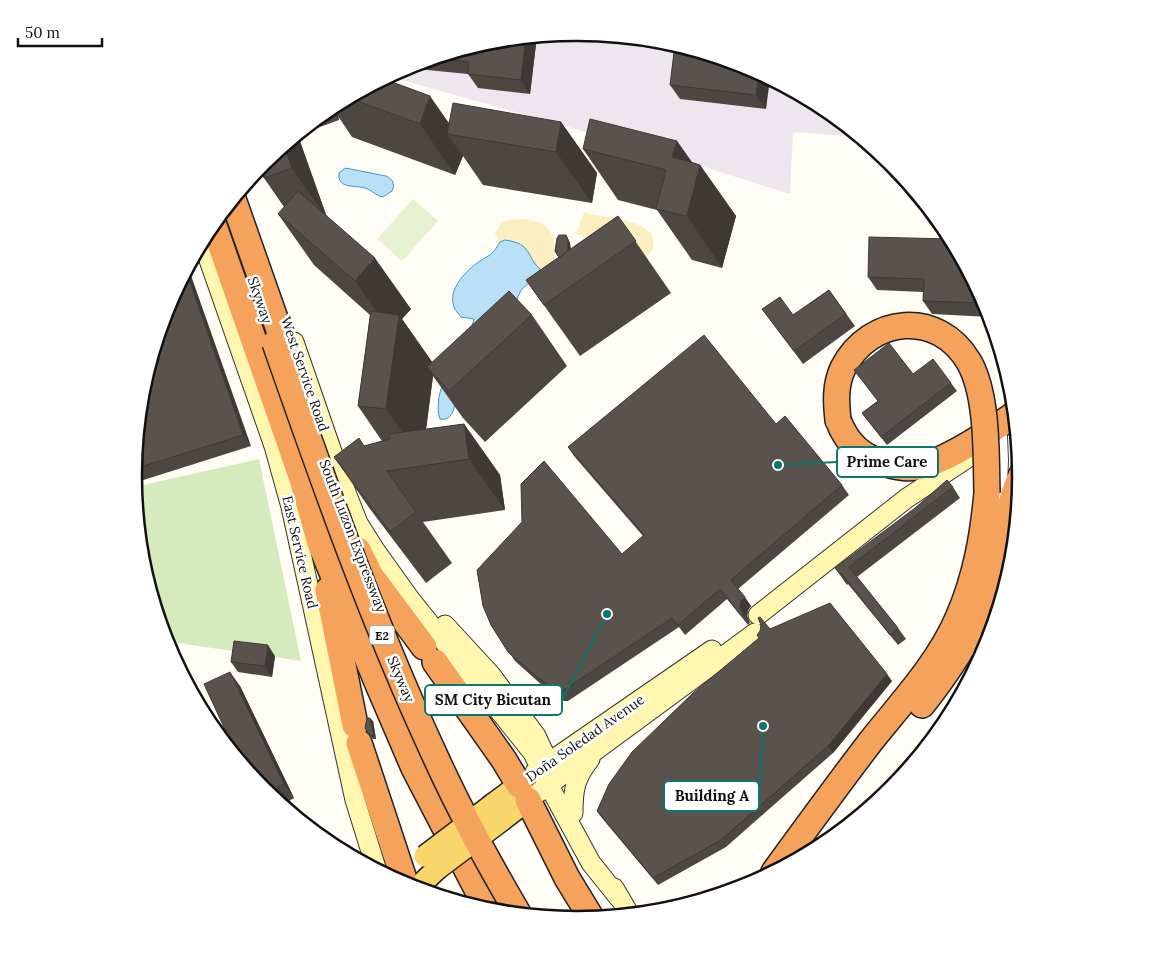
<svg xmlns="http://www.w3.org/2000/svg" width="1154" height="953" viewBox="0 0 1154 953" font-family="Lora,serif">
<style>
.industrial{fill:#eee6ef}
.green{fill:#d5ebbd}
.sand{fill:#fbeec1}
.pitch{fill:#e6f2cf}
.water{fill:#b9e0f7;stroke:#3f96cf}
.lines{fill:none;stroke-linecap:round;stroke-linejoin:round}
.street-casing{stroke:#444;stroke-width:16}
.secondary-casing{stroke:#333;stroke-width:21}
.primary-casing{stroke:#222;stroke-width:24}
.highway-casing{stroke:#222;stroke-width:28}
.street{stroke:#fff;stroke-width:14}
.secondary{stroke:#fff6b0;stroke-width:19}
.primary{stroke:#f9d66b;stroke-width:21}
.highway{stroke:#f5a25d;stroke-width:25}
.primary-bridge-casing{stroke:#222;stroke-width:24;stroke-linecap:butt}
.highway-bridge-casing{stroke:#222;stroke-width:28;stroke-linecap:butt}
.primary-bridge{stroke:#f9d66b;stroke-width:21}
.highway-bridge{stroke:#f5a25d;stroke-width:25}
.wall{fill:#4d4742}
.shaded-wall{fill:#3f3936}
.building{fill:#5a524d;stroke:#3f3936}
.labels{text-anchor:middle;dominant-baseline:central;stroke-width:5;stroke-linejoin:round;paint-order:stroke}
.shield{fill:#fff;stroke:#585858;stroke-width:1}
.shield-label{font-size:12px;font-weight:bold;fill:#111}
.street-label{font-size:14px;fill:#111;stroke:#fff}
.rim{fill:none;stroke:#111;stroke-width:2.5}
.leader{fill:none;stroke:#0f766e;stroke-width:2}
.callout-dot{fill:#0f766e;stroke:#fff;stroke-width:2}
.callout{fill:#fff;stroke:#0f766e;stroke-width:2}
.callout-label{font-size:15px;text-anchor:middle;font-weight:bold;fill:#111}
</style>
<rect width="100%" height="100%" fill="#fffdf5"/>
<polygon class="industrial" points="577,33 664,41 747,66 824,107 860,137 793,132 790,194 660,153 388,76 407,66 491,41"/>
<polygon class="green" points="259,459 301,661 165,641 141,563 134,487"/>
<g class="sand">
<path d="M584 213C600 216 643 220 651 234 653 236 653 239 653 241 655 249 651 253 645 257L589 242 583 236 576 234Z"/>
<path d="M524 219C553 223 556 235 554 262L542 271C521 254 539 243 500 242L498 245 497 238 495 233 502 222 509 220Z"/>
</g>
<polygon class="pitch" points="413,199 438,221 402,261 377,239"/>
<g class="water">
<path d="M345 168 386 176C393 179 395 184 392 191L383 197C376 196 372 190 365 188 354 185 337 189 339 173Z"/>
<path d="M505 240C534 244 525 257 542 271L521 290 514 306 461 363 474 319 461 317C459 314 455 310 454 307 447 289 467 270 480 261 484 258 490 256 493 252 496 249 498 245 500 242Z"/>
<path d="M444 381 457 391C455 402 455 422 440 419 436 408 439 392 444 381Z"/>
</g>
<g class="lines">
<defs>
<polyline id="street" points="993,429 1000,436 1001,460 999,513"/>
<g id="secondary">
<polyline points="202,240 274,446 291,507 355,800 377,871"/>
<polyline points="294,342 347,495 358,523 375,550 410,599 533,753 548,784 591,863 619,898"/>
<polyline points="758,615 907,498 978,451"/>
<polyline points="445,625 491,675 536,736 544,753"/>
<polyline points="535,772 712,650"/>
<polyline points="539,792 755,633"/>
<path d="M573 813C573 789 575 778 590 759"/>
<polyline points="614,888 630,915"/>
</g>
<g id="primary">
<polyline points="492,805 519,785 528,800 502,820"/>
<polyline points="416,889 437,869"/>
</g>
<g id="highway">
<polyline points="233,199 291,364"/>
<polyline points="213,223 302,479 320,543 377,682 414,768 479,893 490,912"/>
<path d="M838 420C848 446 863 458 890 465 899 467 908 469 917 467 945 462 991 431 1015 414"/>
<polyline points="358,550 371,576 424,647"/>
<polyline points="328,590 355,725"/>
<polyline points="435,662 504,760 519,785"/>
<path d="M922 705C954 664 977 629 992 579 1003 545 1006 509 1021 476"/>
<polyline points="359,743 403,876"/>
<polyline points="528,800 567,878 592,919"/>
<path d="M774 872C806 828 838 784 871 741 902 702 938 664 958 618 976 577 983 536 987 493"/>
</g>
</defs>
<use href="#street" class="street-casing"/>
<use href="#secondary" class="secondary-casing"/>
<use href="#primary" class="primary-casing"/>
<use href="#highway" class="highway-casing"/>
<use href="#street" class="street"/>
<use href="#secondary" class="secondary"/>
<use href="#primary" class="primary"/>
<use href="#highway" class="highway"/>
<defs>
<g id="primary-bridge">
<polyline points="425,856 492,805"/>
<polyline points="437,869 502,820"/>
</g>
<g id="highway-bridge">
<path d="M275 343C324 483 373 623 436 758 460 811 489 864 519 915"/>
<path d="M838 420C836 402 835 385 843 368 870 316 938 309 969 362 988 395 986 455 987 493"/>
</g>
</defs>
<use href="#primary-bridge" class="primary-bridge-casing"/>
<use href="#highway-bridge" class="highway-bridge-casing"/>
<use href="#primary-bridge" class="primary-bridge"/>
<use href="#highway-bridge" class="highway-bridge"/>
</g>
<g class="wall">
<polygon points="537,36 530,94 478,88 468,74 417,69 414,64 491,41"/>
<polygon points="747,66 766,109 680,99 670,85"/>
<polygon points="384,79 449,123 561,122 597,173 592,203 483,185 463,156 455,175 352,137 338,116 339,120 298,135 326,215 411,309 402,319 432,362 532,315 567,366 485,442 463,418 433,376 426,429 464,424 500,475 505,510 423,522 452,563 426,583 370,509 334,457 364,446 382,441 358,406 370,315 314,265 278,214 284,207 264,178 263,162 331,107"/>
<polygon points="677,141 692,162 700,165 736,216 722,268 692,260 657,210 618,200 583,149"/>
<polygon points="618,216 671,293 580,356 526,280 559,258 555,251 566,235 570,243 571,250"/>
<polygon points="951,239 987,307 990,317 932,314 923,301 923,292 877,290 868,277"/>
<polygon points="829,290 855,326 803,364 762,309 793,315"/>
<polygon points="167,306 251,446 134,483 133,476 142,390"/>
<polygon points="854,370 913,374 951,383 957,391 887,445 862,413 878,401"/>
<polygon points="776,424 842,485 849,495 738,589 751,606 748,610 747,616 750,623 748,625 727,599 685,635 679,627 568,701 564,701 543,686 515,661 491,625 622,554 643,536 574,456 568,447"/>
<polygon points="953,487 960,498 857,577 898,628 906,639 898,645 848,584 847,585 835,568"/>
<polygon points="770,629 892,681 833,753 726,847 658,885 602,818 597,811"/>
<polygon points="275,656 272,677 238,672 231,662"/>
<polygon points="240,686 294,798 289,801 303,816 312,830 263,790 244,761 243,761 233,747"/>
<polygon points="373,721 376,739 373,739 365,728"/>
</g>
<g class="shaded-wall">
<polygon points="537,36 530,94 521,80 526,38"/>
<polygon points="759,73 770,79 766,109 756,95"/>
<polygon points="430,96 458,136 447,134 463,156 455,175 420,124"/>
<polygon points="330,107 331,107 338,116 339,120"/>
<polygon points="561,122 597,173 592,203 556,152"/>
<polygon points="297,134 328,220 292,168 284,146"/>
<polygon points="677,141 698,172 700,165 736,216 722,268 687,216 672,157"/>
<polygon points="566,235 570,243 571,256 568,252"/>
<polygon points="375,258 411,309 402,319 435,366 427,367 433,376 422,460 386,409 391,332 355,281"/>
<polygon points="188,267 251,446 243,435 186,271"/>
<polygon points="464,424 500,475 505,510 469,459"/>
<polygon points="745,597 751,606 748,610 747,616 750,623 740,607 741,601"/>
<polygon points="268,645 275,656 272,677 265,666"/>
<polygon points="230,672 240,686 294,798 284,784"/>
<polygon points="887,674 892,681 833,753 828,746"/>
<polygon points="370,718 373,721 376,739 374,735"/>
</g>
<g class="building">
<polygon points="526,38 521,80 468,74 469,62 435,58 491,41"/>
<polygon points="675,44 747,66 759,73 756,95 670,85"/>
<polygon points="384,79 430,96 420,124 349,98"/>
<polygon points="453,103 561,122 556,152 447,134"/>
<polygon points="590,119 677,141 672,157 700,165 687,216 656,209 666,170 583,149"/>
<polygon points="284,146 292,168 264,178 260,167 263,162"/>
<polygon points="298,191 375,258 355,281 278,214"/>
<polygon points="618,216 636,241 544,305 526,280"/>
<polygon points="559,235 566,235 568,240 568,251 560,257 558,256 555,251 557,238"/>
<polygon points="869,237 951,239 986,303 923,301 924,279 868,277"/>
<polygon points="186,271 243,435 134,469 142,390 167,306"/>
<polygon points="829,290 846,314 794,351 762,309 780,297 793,315"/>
<polygon points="509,291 532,315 449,391 427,367"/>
<polygon points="371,311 399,315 386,409 358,406"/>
<polygon points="704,335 776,424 785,416 842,485 731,580 745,597 741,601 740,607 744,614 741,615 720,589 678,625 672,618 561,692 557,691 537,677 508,652 491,625 483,606 477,570 522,522 521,484 544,461 622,554 644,535 568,447"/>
<polygon points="889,343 913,374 933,359 951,383 881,437 862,413 878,401 854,370"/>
<polygon points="464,424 469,459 387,471 416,512 390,532 334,457 359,438 364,446 390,439 389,434"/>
<polygon points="947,480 953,487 849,567 898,628 890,635 841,573 840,574 835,568 915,508"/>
<polygon points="830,603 887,674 828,746 721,840 653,878 597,811 609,784 632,752 693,693 759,638 757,635 760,631 761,625 758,618 760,617 770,629"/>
<polygon points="234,641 268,645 265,666 231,662"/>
<polygon points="230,672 284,784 277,787 303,816 298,820 263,790 252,777 237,745 233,747 204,684"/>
<polygon points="367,718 370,718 374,735 370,736 365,728"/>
<polygon points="825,833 837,835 823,846"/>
</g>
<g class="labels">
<rect class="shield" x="369.5" y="625.5" width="25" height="19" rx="4"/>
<g class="shield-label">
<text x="382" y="635">E2</text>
</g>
<g class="street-label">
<text transform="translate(260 300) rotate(71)">Skyway</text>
<text transform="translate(305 374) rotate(71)">West Service Road</text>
<text transform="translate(353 536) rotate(69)">South Luzon Expressway</text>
<text transform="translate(300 552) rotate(77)">East Service Road</text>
<text transform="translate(401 679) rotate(67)">Skyway</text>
<text transform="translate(585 738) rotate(-35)">Doña Soledad Avenue</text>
</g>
</g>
<path d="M0 0H1154V953H0ZM142 476a435 435 0 1 1 870 0a435 435 0 1 1-870 0Z" fill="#fff" fill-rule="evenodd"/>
<path class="rim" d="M142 476a435 435 0 1 1 870 0a435 435 0 1 1-870 0Z"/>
<path class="leader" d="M778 465L837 462M607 614L562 700M763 726L759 796"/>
<g class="callout-dot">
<circle cx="778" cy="465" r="5"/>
<circle cx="607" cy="614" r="5"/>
<circle cx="763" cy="726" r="5"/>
</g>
<g class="callout">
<rect x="837" y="447" width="101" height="30" rx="5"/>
<rect x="425" y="685" width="137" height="30" rx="5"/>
<rect x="664" y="781" width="95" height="30" rx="5"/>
</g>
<g class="callout-label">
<text x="887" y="467">Prime Care</text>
<text x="493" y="705">SM City Bicutan</text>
<text x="712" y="801">Building A</text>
</g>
<path d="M18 38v8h84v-8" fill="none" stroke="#111111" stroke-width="2.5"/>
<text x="25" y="38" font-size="15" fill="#111111" stroke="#ffffff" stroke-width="4" paint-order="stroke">50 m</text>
</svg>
